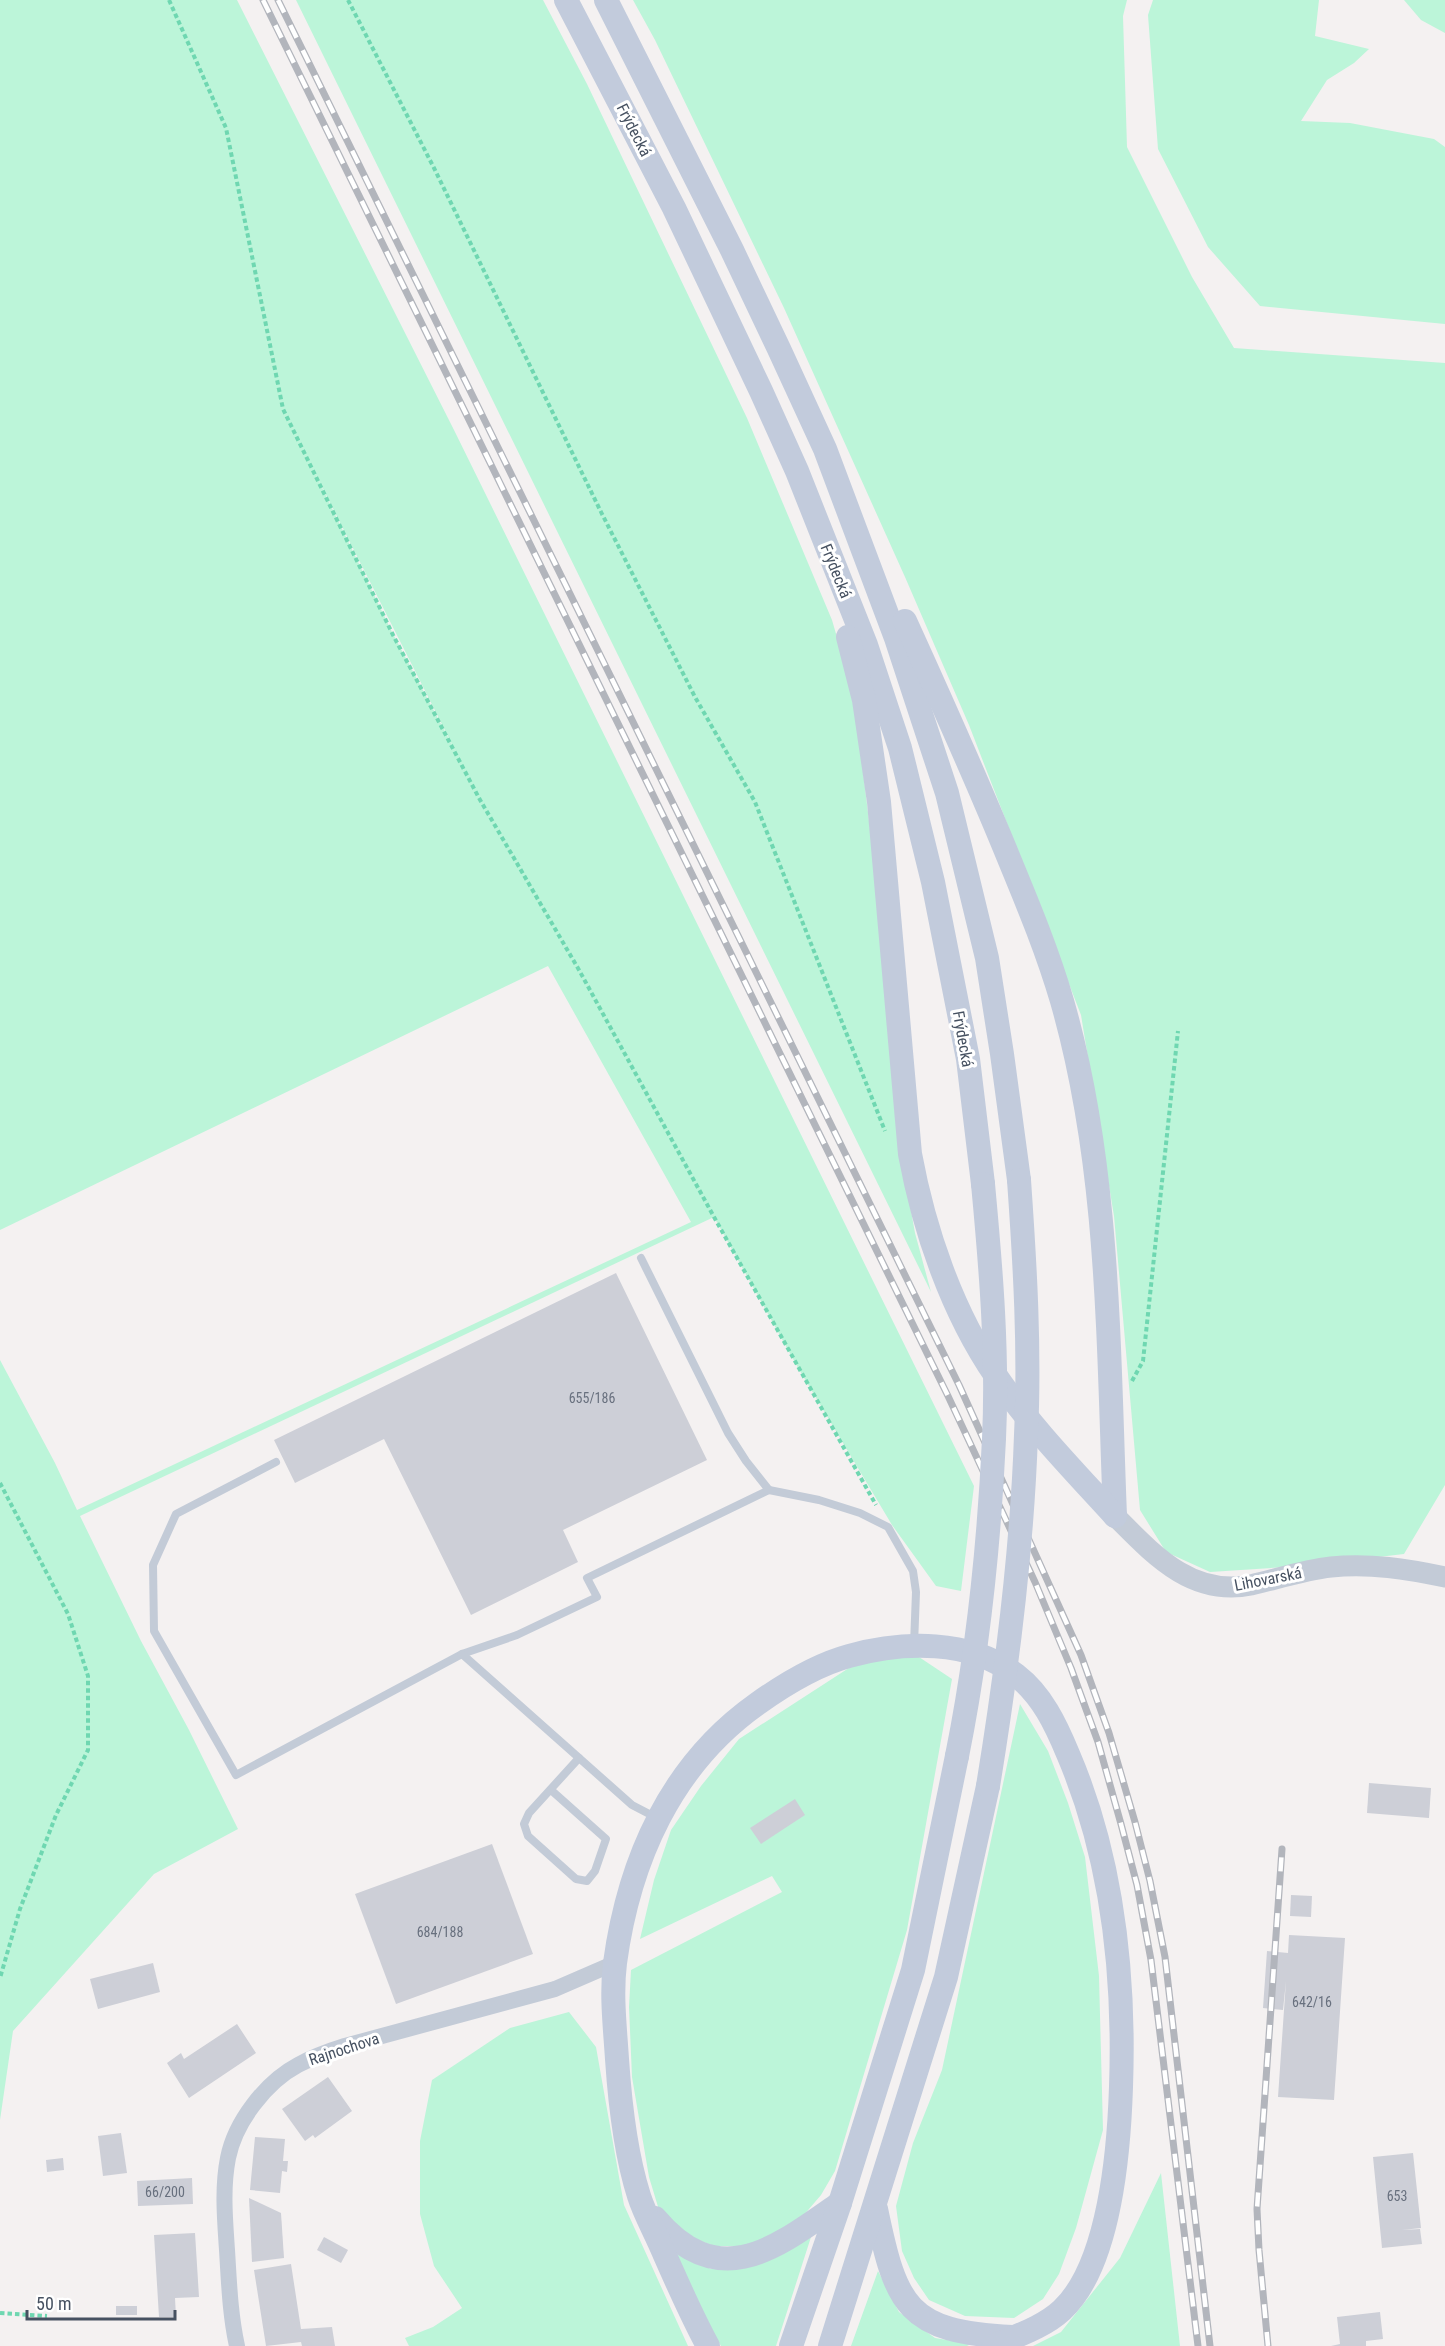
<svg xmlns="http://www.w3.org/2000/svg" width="1445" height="2346" viewBox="0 0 1445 2346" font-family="'Roboto Condensed',sans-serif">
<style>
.green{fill:#bcf5d9;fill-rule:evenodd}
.building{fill:#cdcfd7}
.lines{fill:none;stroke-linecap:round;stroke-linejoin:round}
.path{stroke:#6fd7b1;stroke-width:4;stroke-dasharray:4.5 3;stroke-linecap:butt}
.service{stroke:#c3cbd7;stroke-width:8}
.minor{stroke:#c3cbd7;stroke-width:16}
.tertiary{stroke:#c3cbd7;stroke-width:21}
.secondary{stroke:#c2cbdc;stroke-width:24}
.rail-casing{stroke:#b2b5bc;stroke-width:7}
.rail{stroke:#fff;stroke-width:4.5;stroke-dasharray:14;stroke-linecap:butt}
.secondary-bridge{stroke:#c2cbdc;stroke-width:24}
.labels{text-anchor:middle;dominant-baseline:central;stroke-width:6;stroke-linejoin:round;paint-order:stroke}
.number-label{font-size:14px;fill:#68707e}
.street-label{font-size:16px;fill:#465161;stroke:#fff}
</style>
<rect width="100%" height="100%" fill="#f4f1f1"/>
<g class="green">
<path d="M0 0H237L454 430 974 1486 961 1591 936 1586 892 1525 797 1366 714 1217 80 1516 141 1641 189 1730 238 1829 154 1874 13 2031 0 2120V1360L55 1463 77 1510 691 1222 548 966 0 1230ZM313 469 457 754 393 634Z"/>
<polygon points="296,0 543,0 587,84 747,418 832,620 854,696 872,846 900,1150 915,1233 931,1292"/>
<polygon points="633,0 1127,0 1123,16 1127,147 1192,277 1234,348 1445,363 1445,1485 1404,1554 1301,1566 1210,1572 1166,1552 1140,1510 1114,1216 1081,1015 969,725 905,577 784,308 655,40"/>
<polygon points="1153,0 1319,0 1315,36 1369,49 1354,63 1327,80 1301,121 1350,123 1434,139 1445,147 1445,324 1260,306 1208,247 1158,149 1148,15"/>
<polygon points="1404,0 1445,0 1445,33 1421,20"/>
<polygon points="916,1655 952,1679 907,1930 835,2171 821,2195 803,2216 764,2239 746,2246 714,2246 690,2237 659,2210 649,2177 632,2077 629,2007 631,1970 782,1892 772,1876 640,1939 654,1880 671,1830 701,1786 739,1739 855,1664"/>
<polygon points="1020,1704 1048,1751 1068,1803 1085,1857 1099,1976 1103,2130 1076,2228 1059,2274 1043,2299 1014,2318 965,2316 929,2300 914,2278 902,2251 896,2206 913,2143 942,2070"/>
<polygon points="569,2012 596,2047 624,2205 688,2346 409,2346 405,2338 433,2327 462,2308 434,2266 420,2214 420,2141 432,2080 510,2028"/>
<polygon points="1161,2173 1180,2346 1033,2346 1061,2332 1120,2258"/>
<polygon points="811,2237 776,2346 721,2346 695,2302 671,2250 711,2269 749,2265"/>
<polygon points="878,2271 899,2312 935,2338 971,2344 967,2346 851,2346"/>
</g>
<g class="building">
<polygon points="616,1273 707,1460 563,1530 578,1562 471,1615 384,1439 295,1483 274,1440"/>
<polygon points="1369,1783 1431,1788 1429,1818 1367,1813"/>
<polygon points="795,1799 805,1815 761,1844 750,1828"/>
<polygon points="492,1844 533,1954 396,2004 355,1894"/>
<polygon points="1291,1895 1312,1896 1311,1917 1290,1916"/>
<polygon points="1289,1935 1345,1938 1334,2100 1278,2097 1286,1981 1283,2010 1263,2008 1267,1951 1288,1953"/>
<polygon points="153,1963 160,1992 98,2009 90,1979"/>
<polygon points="237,2024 256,2053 189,2098 167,2063 181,2053 184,2059"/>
<polygon points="328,2077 352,2111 315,2138 313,2135 305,2141 282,2109"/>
<polygon points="121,2133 127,2173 103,2176 98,2136"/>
<polygon points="255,2137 285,2139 283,2161 288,2161 287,2172 282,2171 280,2193 250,2190"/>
<polygon points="1413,2153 1421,2228 1402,2230 1420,2229 1422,2244 1382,2248 1373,2157"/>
<polygon points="63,2158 64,2170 47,2172 46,2160"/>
<polygon points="192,2178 193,2204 138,2206 137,2181"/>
<polygon points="249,2198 281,2213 284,2258 252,2262"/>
<polygon points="195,2233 199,2297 175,2298 176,2317 159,2317 154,2235"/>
<polygon points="324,2237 348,2250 341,2263 317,2250"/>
<polygon points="291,2264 301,2329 332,2327 335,2346 302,2346 301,2342 266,2346 254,2270"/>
<rect x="116" y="2306" width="21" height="9"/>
<polygon points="1380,2312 1383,2339 1366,2341 1366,2346 1331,2346 1340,2344 1337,2317"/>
</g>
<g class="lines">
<g class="path">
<polyline points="169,0 226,128 283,409 393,635 479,798 579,970 714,1217 876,1505"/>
<polyline points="348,0 434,168 601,512 695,697 755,802 885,1131"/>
<polyline points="1132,1381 1143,1361 1178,1031"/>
<polyline points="0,1483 68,1614 88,1676 88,1750 56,1815 20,1909 0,1978"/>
<polyline points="0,2313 47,2316"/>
</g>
<g class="service">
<polyline points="641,1258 728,1433 746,1461 769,1490"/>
<polyline points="276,1462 176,1514 153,1565 154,1631 236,1775 462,1654 517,1635 597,1597 587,1578 769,1490 819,1500 860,1513 888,1527 913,1571 916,1592 914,1645"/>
<polyline points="462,1654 632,1805 657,1818"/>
<polyline points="551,1790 606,1839 595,1871 587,1881 576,1879 528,1836 524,1824 529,1813 579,1758"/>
</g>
<path class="minor" d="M237 2346C230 2314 229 2282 227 2250 225 2220 222 2188 228 2158 235 2122 266 2082 298 2065 313 2057 329 2051 345 2046L555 1989 615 1963"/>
<path class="tertiary" d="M1115 1516C1153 1554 1191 1597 1251 1585 1277 1579 1304 1570 1331 1567 1370 1563 1407 1569 1445 1577"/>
<g class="secondary">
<polyline points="566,0 674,208 761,391 797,471 866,645 900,748 933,882 968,1059 983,1184"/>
<polyline points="606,0 732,250 779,349 825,449 896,638 947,793 987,958 1002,1054 1019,1180"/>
<path d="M905 621C941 700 977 780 1010 861 1029 907 1048 953 1062 1001 1110 1168 1108 1344 1115 1516"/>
<path d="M848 637 864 700 879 802 910 1154C924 1230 952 1312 996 1376 1030 1426 1074 1471 1115 1516"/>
<path d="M876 2209C896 2306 907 2332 1012 2337"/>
<path d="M655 2218C719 2294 776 2248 840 2203"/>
<path d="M708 2346C690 2313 675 2278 660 2244 653 2228 644 2212 639 2196 625 2152 620 2104 617 2059 615 2027 611 1995 615 1963 629 1860 671 1765 757 1704 785 1684 816 1665 849 1656 903 1641 970 1639 1016 1675 1042 1695 1056 1725 1068 1754 1113 1859 1125 1973 1121 2087 1119 2149 1110 2265 1062 2310 1044 2327 1016 2336 993 2346"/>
<polyline points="791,2346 840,2203 913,1970 957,1756"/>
<polyline points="830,2346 946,1977 988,1786"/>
</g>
<defs>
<g id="rail">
<polyline points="263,0 948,1396 1035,1582 1071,1668 1098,1742 1121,1824 1137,1885 1151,1960 1198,2346"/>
<polyline points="278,0 959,1385 1081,1655 1109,1733 1135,1822 1150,1881 1165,1957 1210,2346"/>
<polyline points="1268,2346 1259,2250 1257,2209 1282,1849"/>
</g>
</defs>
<use href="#rail" class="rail-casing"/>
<use href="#rail" class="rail"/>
<g class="secondary-bridge">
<path d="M957 1756C978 1652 989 1545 994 1439 998 1354 991 1269 983 1184"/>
<path d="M988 1786C1007 1670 1022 1553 1026 1435 1030 1350 1025 1265 1019 1180"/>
</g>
</g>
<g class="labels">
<g class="number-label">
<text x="592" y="1398">655/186</text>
<text x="440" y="1932">684/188</text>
<text x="1312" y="2002">642/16</text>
<text x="165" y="2192">66/200</text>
<text x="1397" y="2196">653</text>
</g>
<g class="street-label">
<text transform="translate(634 130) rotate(63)">Frýdecká</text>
<text transform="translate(836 571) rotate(68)">Frýdecká</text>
<text transform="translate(963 1039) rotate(80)">Frýdecká</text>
<text transform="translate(1268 1579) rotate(-11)">Lihovarská</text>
<text transform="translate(344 2049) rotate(-18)">Rajnochova</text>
</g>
</g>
<path d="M27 2310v9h148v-9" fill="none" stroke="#465161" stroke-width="3"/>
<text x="36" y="2310" font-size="18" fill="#465161" stroke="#ffffff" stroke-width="4.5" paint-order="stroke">50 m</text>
</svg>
